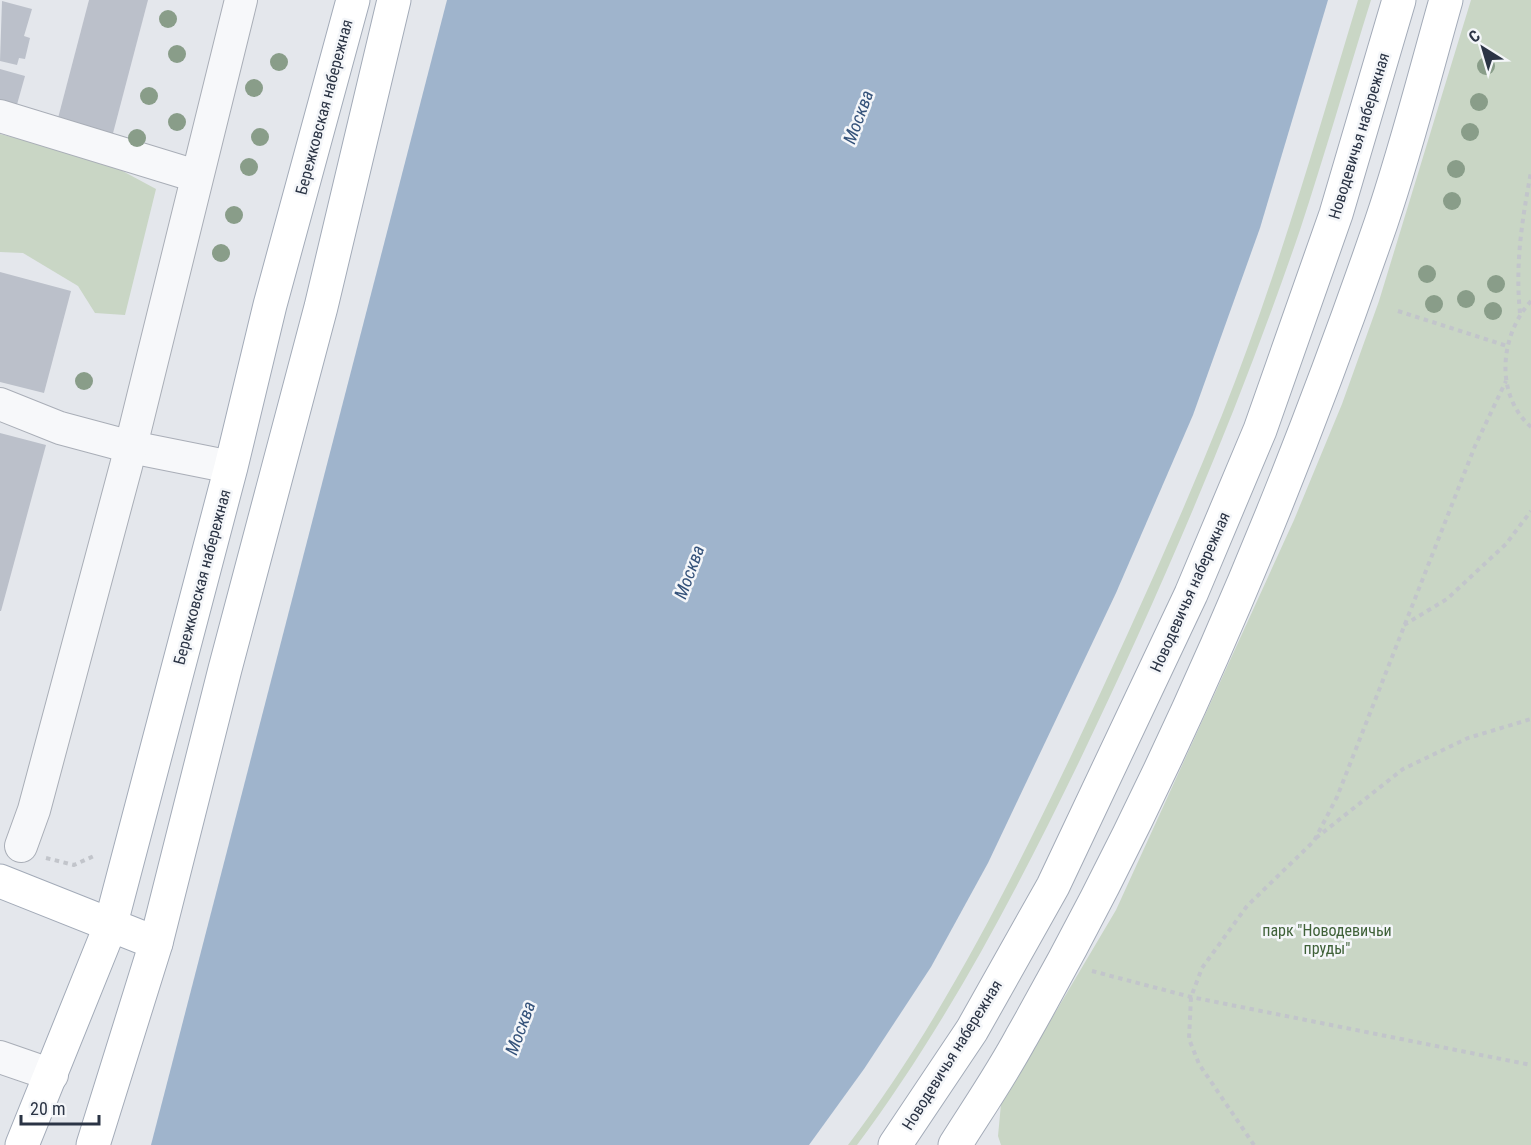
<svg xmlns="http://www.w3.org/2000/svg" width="1531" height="1145" viewBox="0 0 1531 1145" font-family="'Roboto Condensed',sans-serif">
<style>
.green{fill:#c9d6c5}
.water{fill:#9fb4cc}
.building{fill:#bbc0ca}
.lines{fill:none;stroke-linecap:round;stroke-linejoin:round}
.minor-casing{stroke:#a9aeb7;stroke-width:34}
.major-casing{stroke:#a3abb8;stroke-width:35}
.path{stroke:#c2c5cb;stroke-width:4;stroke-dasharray:4.5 4.5;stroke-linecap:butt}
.minor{stroke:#f7f8fa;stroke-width:32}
.major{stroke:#fff;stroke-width:33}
.tree{fill:#899d89}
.labels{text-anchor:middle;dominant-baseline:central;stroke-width:5;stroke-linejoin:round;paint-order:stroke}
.street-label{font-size:16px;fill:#2b3445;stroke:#f4f6f9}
.park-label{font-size:16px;fill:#3f6138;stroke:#f4f6f9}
.water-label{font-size:18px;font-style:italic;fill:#34527a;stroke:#f4f6f9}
</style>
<rect width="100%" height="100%" fill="#e4e7ec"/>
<g class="green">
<path d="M1358 0H1371C1347 77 1325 154 1300 230 1238 411 1162 589 1079 762 1015 894 945 1027 857 1145H848C938 1026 1007 890 1071 756 1124 643 1176 530 1222 415 1276 280 1316 139 1358 0Z"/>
<polygon points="1471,0 1531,0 1531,1145 1001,1145 998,1136 1001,1104 1116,910 1294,520 1342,404 1379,301"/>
<polygon points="0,134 104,161 156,189 125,315 95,313 78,286 23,253 0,252"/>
</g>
<polygon class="water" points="447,0 1328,0 1260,228 1193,415 1116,593 988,863 931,967 864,1069 809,1145 151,1145"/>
<g class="building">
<polygon points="89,0 148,0 112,137 57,122"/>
<polygon points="2,1 32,9 24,36 30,38 25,59 19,58 17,65 0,61"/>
<polygon points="0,69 25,76 16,108 0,104"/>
<polygon points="0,272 71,291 44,393 0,382"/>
<polygon points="0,433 46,445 1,611 0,611"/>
</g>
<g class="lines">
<defs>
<g id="minor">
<polyline points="0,116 196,176"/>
<polyline points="0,404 60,428 131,447 231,467"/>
<polyline points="21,846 34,810 126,466 241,0"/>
<polyline points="0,1057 52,1075"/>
</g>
<g id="major">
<polyline points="0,881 156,943"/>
<polyline points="22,1145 110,927 231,467 270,305 353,0"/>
<polyline points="93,1145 156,943 225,669 321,307 394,0"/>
<polyline points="895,1145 972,1030 1053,886 1191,594 1260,430 1336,214 1399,0"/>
<path d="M955 1145C977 1110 1001 1075 1021 1038 1168 780 1284 504 1381 223 1406 150 1425 74 1446 0"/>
</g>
</defs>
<use href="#minor" class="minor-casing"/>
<use href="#major" class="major-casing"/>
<g class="path">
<path d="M1531 301C1500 335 1494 394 1531 427"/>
<polyline points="1398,311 1507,346"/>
<path d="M1520 313C1515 264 1522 220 1531 172"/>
<polyline points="1404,625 1447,599 1506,544 1531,511"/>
<polyline points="1316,838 1403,769 1468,738 1531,719"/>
<polyline points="46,858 74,865 96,855"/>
<polyline points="1092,971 1191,997 1531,1065"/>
<polyline points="1254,1145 1199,1064 1189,1039 1191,997 1202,968 1247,906 1314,841 1337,797 1475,446 1506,381"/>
</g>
<use href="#minor" class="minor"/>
<use href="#major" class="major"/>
</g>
<g class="tree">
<circle cx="168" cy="19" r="9"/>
<circle cx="177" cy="54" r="9"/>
<circle cx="279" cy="62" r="9"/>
<circle cx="1486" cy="66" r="9"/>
<circle cx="254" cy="88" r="9"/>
<circle cx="149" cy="96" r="9"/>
<circle cx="1479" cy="102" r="9"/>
<circle cx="177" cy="122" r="9"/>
<circle cx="1470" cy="132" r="9"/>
<circle cx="260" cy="137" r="9"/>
<circle cx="137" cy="138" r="9"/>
<circle cx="249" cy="167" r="9"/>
<circle cx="1456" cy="169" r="9"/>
<circle cx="1452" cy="201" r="9"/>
<circle cx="234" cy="215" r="9"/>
<circle cx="221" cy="253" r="9"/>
<circle cx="1427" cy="274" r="9"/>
<circle cx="1496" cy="284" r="9"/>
<circle cx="1466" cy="299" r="9"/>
<circle cx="1434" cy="304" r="9"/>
<circle cx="1493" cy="311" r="9"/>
<circle cx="84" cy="381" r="9"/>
</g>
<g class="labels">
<g class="street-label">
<text transform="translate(324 107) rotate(-75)">Бережковская набережная</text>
<text transform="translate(1359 136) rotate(-73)">Новодевичья набережная</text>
<text transform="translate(202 577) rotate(-75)">Бережковская набережная</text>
<text transform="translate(1190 592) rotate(-66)">Новодевичья набережная</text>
<text transform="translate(952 1055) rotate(-58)">Новодевичья набережная</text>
</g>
<g class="park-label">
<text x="1327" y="930">парк "Новодевичьи<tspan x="1327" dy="18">пруды"</tspan></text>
</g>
<g class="water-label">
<text transform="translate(858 117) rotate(-70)">Москва</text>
<text transform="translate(689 572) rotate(-70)">Москва</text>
<text transform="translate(520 1028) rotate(-70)">Москва</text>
</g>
</g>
<g transform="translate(1483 48) rotate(323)" stroke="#f4f6f9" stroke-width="4.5" paint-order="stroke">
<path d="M0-4.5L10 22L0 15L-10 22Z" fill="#2b3445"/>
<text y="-9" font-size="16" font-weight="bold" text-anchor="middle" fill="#2b3445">С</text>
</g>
<path d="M21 1115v9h78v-9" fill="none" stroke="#2b3445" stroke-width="3"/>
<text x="30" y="1115" font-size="18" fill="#2b3445" stroke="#f4f6f9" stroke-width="4.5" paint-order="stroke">20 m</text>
</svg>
